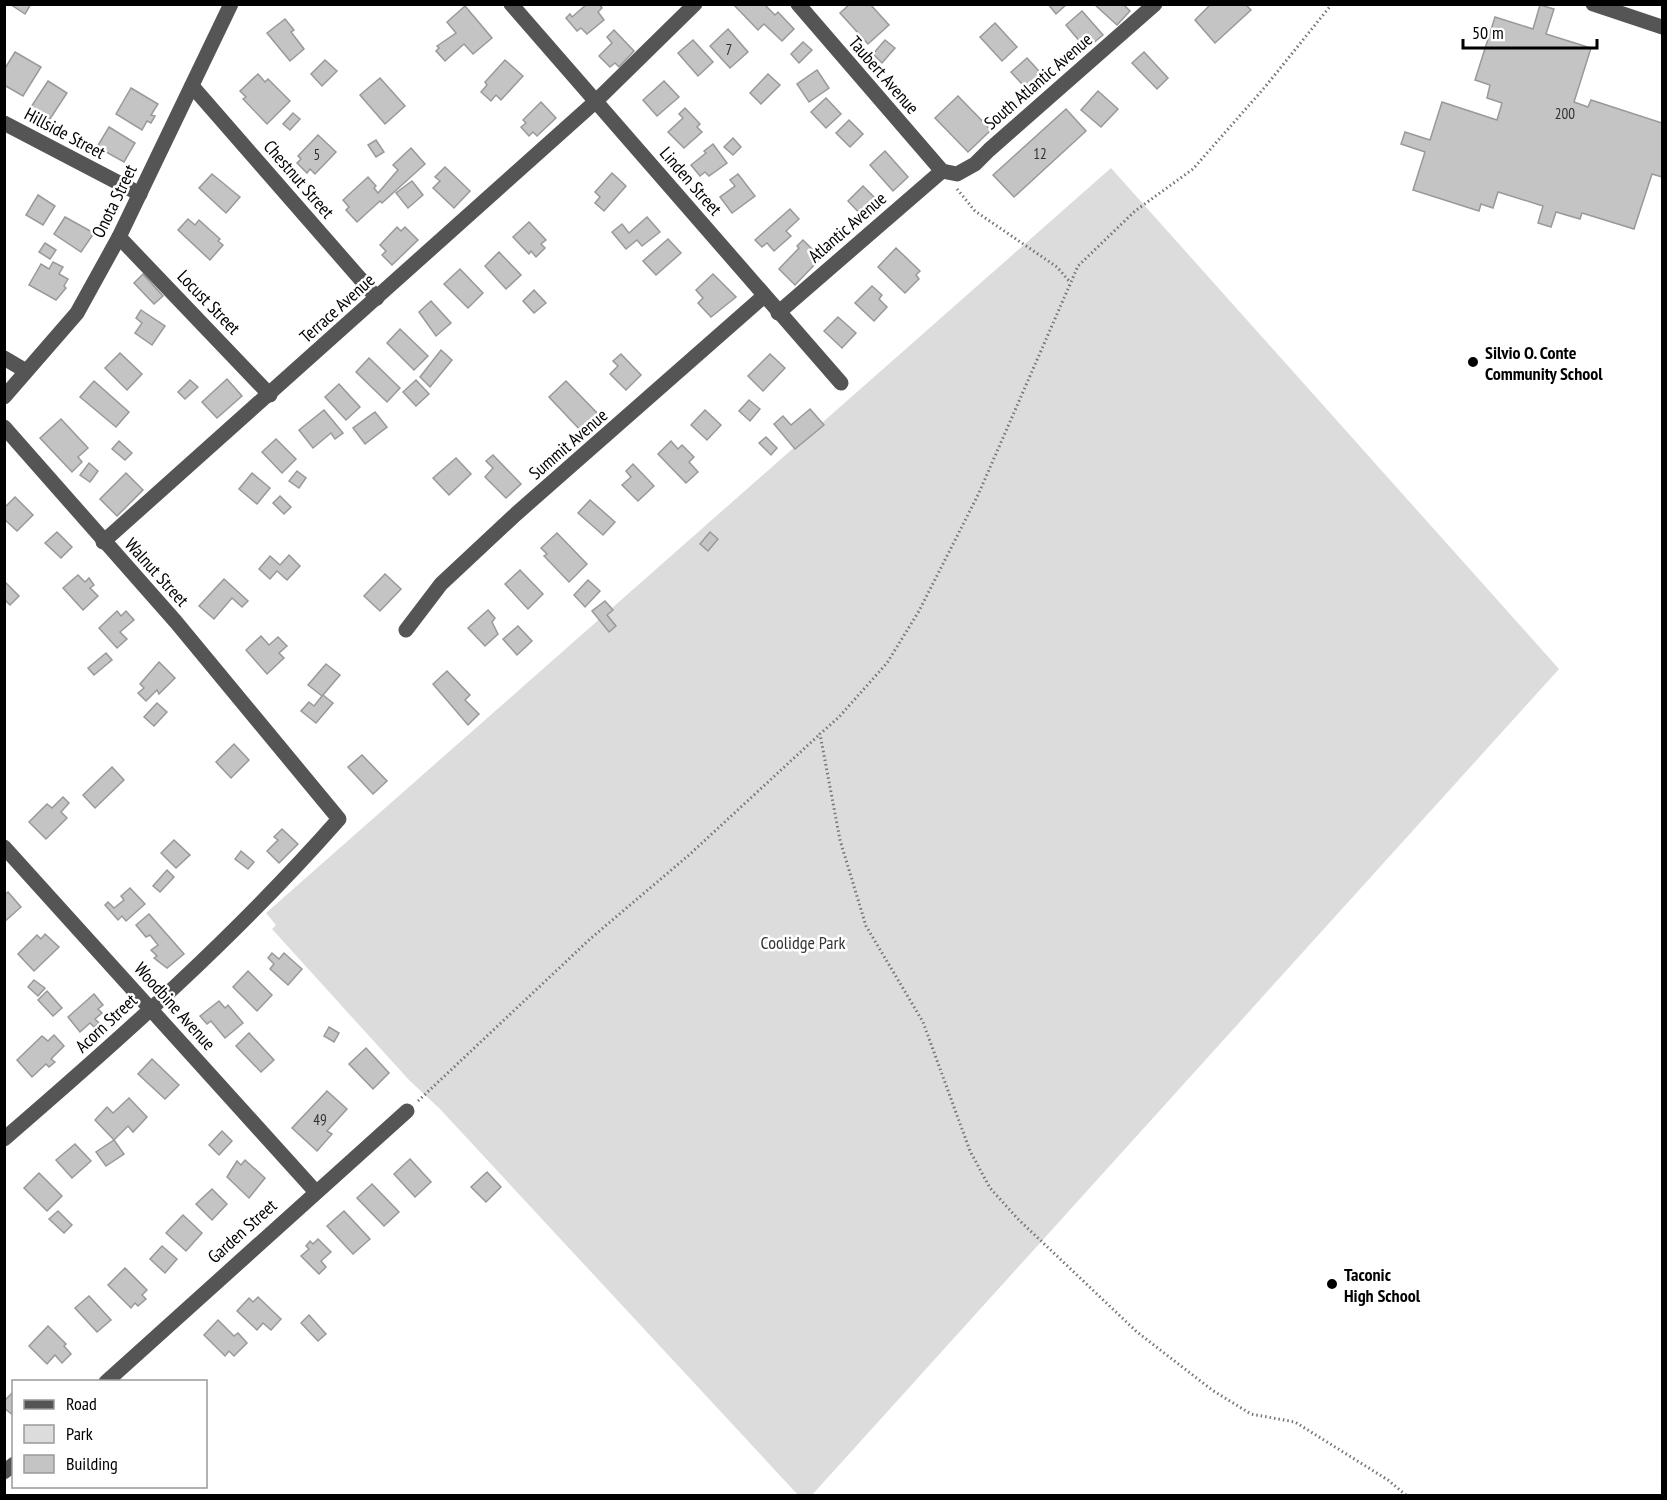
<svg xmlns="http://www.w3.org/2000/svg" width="1667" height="1500" viewBox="0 0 1667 1500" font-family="'PT Sans Narrow',sans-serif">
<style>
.green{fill:#dcdcdc}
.building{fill:#c4c4c4;stroke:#999;stroke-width:1.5}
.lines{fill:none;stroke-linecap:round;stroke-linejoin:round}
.path{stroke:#777;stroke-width:3;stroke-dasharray:1.5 3;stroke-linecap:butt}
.minor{stroke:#555;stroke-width:15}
.poi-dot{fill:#000;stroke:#fff;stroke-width:2}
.labels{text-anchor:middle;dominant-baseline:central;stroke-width:5;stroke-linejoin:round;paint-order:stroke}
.number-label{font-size:15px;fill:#313131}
.street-label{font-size:18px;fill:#000;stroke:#fff}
.poi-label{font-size:18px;font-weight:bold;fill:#000;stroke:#fff;text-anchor:start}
.park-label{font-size:18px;fill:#333;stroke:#fff}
</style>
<rect width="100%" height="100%" fill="#fff"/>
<polygon class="green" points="1111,168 1559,669 812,1495 798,1495 439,1108 409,1080 272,929 276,925 266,913"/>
<g class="building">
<polygon points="10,4 31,4 25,14"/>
<polygon points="599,4 602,8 598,12 604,20 587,34 581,28 577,31 566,18 570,14 572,17 587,4"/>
<polygon points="733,4 764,4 775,15 778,12 794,29 782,41 764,24 758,30"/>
<polygon points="850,4 870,4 889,25 868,44 840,13"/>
<polygon points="1048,4 1067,4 1056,14"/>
<polygon points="1094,4 1123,4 1130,11 1117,25"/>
<polygon points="1211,4 1245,4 1251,10 1215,43 1195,20"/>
<polygon points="1540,5 1554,9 1546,34 1591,48 1574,102 1588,107 1591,100 1662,123 1662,177 1652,174 1634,229 1582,213 1580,219 1556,212 1551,227 1538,223 1543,206 1498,192 1493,208 1481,204 1479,211 1413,190 1425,152 1401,144 1405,132 1430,140 1442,102 1497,120 1502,103 1487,98 1490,85 1475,80 1495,17 1533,29"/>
<polygon points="465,6 492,38 473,54 464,44 445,61 436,51 439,48 437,46 456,33 447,22"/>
<polygon points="1082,11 1103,35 1086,49 1066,25"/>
<polygon points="285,19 294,30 291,32 304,49 290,61 267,33"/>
<polygon points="995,23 1017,47 1002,61 980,37"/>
<polygon points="728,29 748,52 730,68 710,46"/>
<polygon points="614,30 634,51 619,67 615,63 610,67 599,56 612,43 607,37"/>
<polygon points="693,40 713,62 698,76 678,53"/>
<polygon points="885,40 895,48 882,63 873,54"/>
<polygon points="803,42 812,50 799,63 791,54"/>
<polygon points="15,52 41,67 23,96 4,85 4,70"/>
<polygon points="1144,52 1168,78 1157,89 1132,63"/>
<polygon points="1027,58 1048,81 1032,95 1011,72"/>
<polygon points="325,60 337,71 322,86 311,74"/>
<polygon points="505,60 523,76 501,100 496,95 491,101 481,92 487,85 485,82"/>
<polygon points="817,70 829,88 809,102 797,84"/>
<polygon points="258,74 265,82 268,79 290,101 267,124 243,99 246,97 240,91"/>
<polygon points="768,74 780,85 761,104 750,93"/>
<polygon points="380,78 405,106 385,124 360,95"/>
<polygon points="48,81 67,93 50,119 31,107"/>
<polygon points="664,81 679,97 657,116 643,100"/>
<polygon points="131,88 158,104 151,115 155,116 151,123 147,121 142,130 116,114"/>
<polygon points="1098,91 1118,109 1101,127 1081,110"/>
<polygon points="958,96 991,130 968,152 935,118"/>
<polygon points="826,98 841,114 826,128 811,112"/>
<polygon points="541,102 556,118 537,136 533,132 529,136 521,127 526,123 523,120"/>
<polygon points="685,108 700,124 697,127 702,132 684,148 668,132 683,118 679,114"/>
<polygon points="1066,109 1086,131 1014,197 993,175"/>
<polygon points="293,113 300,119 290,130 283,124"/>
<polygon points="849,120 863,134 850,147 836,133"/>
<polygon points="109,127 135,143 124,162 97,147"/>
<polygon points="318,135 336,152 315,174 310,169 307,173 297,163 301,159 298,156"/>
<polygon points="733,138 741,147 733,155 724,147"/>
<polygon points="376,140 384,152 376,157 368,145"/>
<polygon points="713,144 727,163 709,176 705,172 700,176 691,165 706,153 704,151"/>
<polygon points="411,148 425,164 382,203 380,201 357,222 346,210 349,207 343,200 368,177 376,186 374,188 378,193 398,170 393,165"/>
<polygon points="885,151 908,177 893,191 870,165"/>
<polygon points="445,167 470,191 454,208 433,188 440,181 435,177"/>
<polygon points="612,173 626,186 604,211 595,203 600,197 595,192"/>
<polygon points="212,174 240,197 226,213 199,188"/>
<polygon points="738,174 755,196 732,213 720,197 735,186 730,180"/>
<polygon points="412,181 423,195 408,208 396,193"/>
<polygon points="863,186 880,203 865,219 848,201"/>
<polygon points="38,195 55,206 43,225 26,215"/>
<polygon points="790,209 799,219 786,231 791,236 774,251 767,243 762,247 755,240"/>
<polygon points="65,217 94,233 81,252 54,234"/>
<polygon points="647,217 660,232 642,246 637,240 626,249 612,232 622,224 629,233"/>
<polygon points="188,219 195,225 199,220 220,239 218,241 223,245 210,260 178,230"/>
<polygon points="529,222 546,240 541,244 545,248 536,257 531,251 529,254 513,237"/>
<polygon points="397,227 401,231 405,227 418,240 392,265 382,255 386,251 380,245"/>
<polygon points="668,239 681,253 656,275 643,261"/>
<polygon points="803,240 821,258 795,285 779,269 799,248 797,246"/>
<polygon points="45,243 56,250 50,259 39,252"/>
<polygon points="896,248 920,271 916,275 919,279 905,293 878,267"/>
<polygon points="499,252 521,275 506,289 485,266"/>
<polygon points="53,262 63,267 59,274 68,279 64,286 66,288 56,300 29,285 41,264 49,269"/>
<polygon points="460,269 483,293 468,308 444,284"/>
<polygon points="143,274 163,296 154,304 134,283"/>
<polygon points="713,274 736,297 711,317 698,303 703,298 696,290"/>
<polygon points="872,286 882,295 879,299 887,307 874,321 855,303"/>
<polygon points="534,290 546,303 534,313 523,301"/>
<polygon points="431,301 451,323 436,336 419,312"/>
<polygon points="141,310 165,326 152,345 135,333 142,323 136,318"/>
<polygon points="838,317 856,333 842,348 824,331"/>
<polygon points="400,329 428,356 414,370 387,343"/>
<polygon points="441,350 452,360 430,387 420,377"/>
<polygon points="120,353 142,374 127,390 105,368"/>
<polygon points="621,354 641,375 626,390 610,374 618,366 613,361"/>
<polygon points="770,354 785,368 763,391 748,376"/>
<polygon points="369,358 400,388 387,402 356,372"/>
<polygon points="227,379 242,396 217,418 202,402"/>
<polygon points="190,380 198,387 185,399 178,392"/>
<polygon points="416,380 429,394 416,406 403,392"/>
<polygon points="94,381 129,412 116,427 80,397"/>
<polygon points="566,381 599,415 582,432 549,397"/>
<polygon points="339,384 360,407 346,420 325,397"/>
<polygon points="749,400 760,409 750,421 739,411"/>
<polygon points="810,409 824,425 795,449 774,424 783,416 791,425"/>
<polygon points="324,410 343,433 335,439 331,433 313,448 299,430"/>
<polygon points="705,410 721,425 707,440 691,425"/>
<polygon points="375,412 387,427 365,444 353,428"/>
<polygon points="61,419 88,448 78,457 82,462 72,472 40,438"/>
<polygon points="766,437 777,448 771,455 759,443"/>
<polygon points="276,439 296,459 282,473 262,452"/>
<polygon points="119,441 132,453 125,460 112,449"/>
<polygon points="671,441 678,449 682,445 694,457 689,462 698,472 686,483 658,454"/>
<polygon points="493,455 521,484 506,498 485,477 493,468 486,461"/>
<polygon points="456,458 471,474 449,495 433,478"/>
<polygon points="89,463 98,471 90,482 80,475"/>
<polygon points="633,464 654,486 638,501 622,485 631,477 626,471"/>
<polygon points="297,471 306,478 299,488 289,481"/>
<polygon points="126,473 143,490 117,516 100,499"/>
<polygon points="252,473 270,488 257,504 239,489"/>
<polygon points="280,496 291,507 284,514 273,503"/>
<polygon points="15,497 33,515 17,531 4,519 4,508"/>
<polygon points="590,500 615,522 603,535 578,513"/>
<polygon points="57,532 72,547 61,558 45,543"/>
<polygon points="710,532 718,539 708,551 700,544"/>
<polygon points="557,533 587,564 569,582 544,556 547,554 541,548"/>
<polygon points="289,555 300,566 287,580 277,571 270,579 259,569 270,556 280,565"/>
<polygon points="520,570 543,594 528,609 505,584"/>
<polygon points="385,574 401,589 380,611 364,596"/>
<polygon points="78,575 85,582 89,578 94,585 90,588 98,596 83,610 63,588"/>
<polygon points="224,579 248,601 242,607 232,598 214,619 199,606"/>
<polygon points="588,580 600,591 585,607 574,595"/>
<polygon points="4,581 19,596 10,605 4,599"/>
<polygon points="605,601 613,610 607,615 616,626 609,632 592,611"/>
<polygon points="488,610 495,618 492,622 498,634 485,646 468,628"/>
<polygon points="117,611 121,616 126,611 134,620 120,632 127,639 117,648 99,628"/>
<polygon points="518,626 532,641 517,655 503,639"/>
<polygon points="261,636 269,645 278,637 287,646 279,653 284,658 267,674 246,650"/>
<polygon points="106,653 112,660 94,675 88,668"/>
<polygon points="159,662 175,678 159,694 157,690 146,701 138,693 144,688 140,684"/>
<polygon points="326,664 340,675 323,695 333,703 316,723 301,711 309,702 314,706 322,696 308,685"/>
<polygon points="447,671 470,695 465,700 479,714 468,725 433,684"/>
<polygon points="157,703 167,712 154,726 144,717"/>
<polygon points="234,744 249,760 231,778 216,762"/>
<polygon points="362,755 387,781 373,794 348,767"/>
<polygon points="112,767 124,780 95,808 83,795"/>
<polygon points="63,797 69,803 61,812 67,818 46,839 29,822 47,804 52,808"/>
<polygon points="282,829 298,844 279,863 267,851 278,840 274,837"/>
<polygon points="174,840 190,855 176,868 161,853"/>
<polygon points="241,851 254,862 248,869 235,859"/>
<polygon points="167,870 174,877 160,892 153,886"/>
<polygon points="130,888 145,904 126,921 122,916 118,920 105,905 108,902 114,908 124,900 121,896"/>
<polygon points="8,892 21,907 4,922 4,895"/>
<polygon points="149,914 184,954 167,968 154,958 157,956 151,950 158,945 150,935 146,937 136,925"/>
<polygon points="45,934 59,947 34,971 18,954 37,935 41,939"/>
<polygon points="272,953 279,959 284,953 302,969 288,985 270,969 274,964 268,958"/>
<polygon points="248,971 272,995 257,1011 233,987"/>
<polygon points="34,980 45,988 38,996 28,987"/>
<polygon points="47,991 62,1008 53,1016 38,1000"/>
<polygon points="94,994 103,1005 98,1009 102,1013 95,1019 99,1023 94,1027 90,1023 80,1032 68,1017"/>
<polygon points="219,1001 225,1008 228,1005 243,1023 225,1038 211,1021 207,1024 200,1016"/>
<polygon points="329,1027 339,1033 334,1042 324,1036"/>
<polygon points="249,1033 274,1060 261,1072 236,1046"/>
<polygon points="54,1035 64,1046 51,1059 55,1062 49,1067 46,1064 32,1077 17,1060 42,1036 48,1041"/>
<polygon points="366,1048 389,1073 373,1089 349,1064"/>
<polygon points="152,1059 179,1085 165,1099 138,1074"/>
<polygon points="327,1091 347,1109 327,1131 332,1134 317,1151 292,1128"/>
<polygon points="129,1098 147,1117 133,1132 128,1126 114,1140 95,1120 107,1107 113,1113"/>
<polygon points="222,1131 232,1141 219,1155 209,1145"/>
<polygon points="114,1140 124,1154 106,1166 96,1152"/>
<polygon points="75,1144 91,1161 72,1178 56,1160"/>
<polygon points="410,1159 431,1182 415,1197 394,1174"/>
<polygon points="245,1160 265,1178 249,1198 227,1177 237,1161 241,1165"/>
<polygon points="487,1172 501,1187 486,1202 471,1187"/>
<polygon points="39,1173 62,1196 47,1211 24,1188"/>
<polygon points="372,1184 399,1212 384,1226 357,1198"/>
<polygon points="212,1189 227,1204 212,1220 196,1204"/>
<polygon points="58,1211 72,1225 64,1233 49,1219"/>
<polygon points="344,1211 370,1239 353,1254 327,1226"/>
<polygon points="183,1215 202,1233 186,1251 166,1233"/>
<polygon points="318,1239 331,1252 321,1261 326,1267 319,1274 301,1256 309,1249 306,1246 310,1241 313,1244"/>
<polygon points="162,1246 177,1259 165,1273 150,1259"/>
<polygon points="125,1268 147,1290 142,1295 146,1299 138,1306 135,1303 131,1308 108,1285"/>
<polygon points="89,1296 111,1320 97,1332 75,1308"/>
<polygon points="258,1297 281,1319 271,1330 263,1323 257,1330 237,1311 249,1298 253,1302"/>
<polygon points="309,1315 326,1334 318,1341 301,1323"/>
<polygon points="218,1320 234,1336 238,1333 247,1343 234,1356 229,1351 225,1356 204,1335"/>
<polygon points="48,1326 66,1344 64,1346 71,1354 62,1363 55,1355 47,1364 29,1346"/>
<polygon points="14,1391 14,1416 4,1408 4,1401"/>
</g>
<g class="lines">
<g class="path">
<polyline points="1332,4 1265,87 1193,169 1135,211 1078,266 978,495 919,611 887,663 839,717 820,734 840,840 866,926 923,1022 970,1151 990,1188 1019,1220 1137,1332 1212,1390 1251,1414 1295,1422 1388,1480 1407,1496"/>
<polyline points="957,189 975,211 1057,267 1070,282"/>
<polyline points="418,1101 590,939 689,855 820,734"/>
</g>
<g class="minor">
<polyline points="511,4 841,383"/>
<polyline points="798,4 942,171"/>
<polyline points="1593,4 1662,27"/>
<polyline points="192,86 377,298"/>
<polyline points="4,123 140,194"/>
<polyline points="942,171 957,174 975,164 989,150 1155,4"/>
<polyline points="119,237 270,395"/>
<polyline points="778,313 942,171"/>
<polyline points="4,358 26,371"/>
<polyline points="4,397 77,313 119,237 231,4"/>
<path d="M4 427 176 622 339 819C237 935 121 1038 4 1139"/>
<polyline points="103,542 595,102 695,4"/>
<polyline points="406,630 441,584 516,514 764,296"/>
<polyline points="4,847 315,1191"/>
<polyline points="106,1382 407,1111"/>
<polyline points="4,1472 14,1464"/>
</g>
</g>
<g class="poi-dot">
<circle cx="1473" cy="362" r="6"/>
<circle cx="1332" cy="1284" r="6"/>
</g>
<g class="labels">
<g class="number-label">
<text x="729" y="49">7</text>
<text x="1565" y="113">200</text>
<text x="1040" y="153">12</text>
<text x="317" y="154">5</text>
<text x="320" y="1119">49</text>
</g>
<g class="street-label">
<text transform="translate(884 75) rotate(49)">Taubert Avenue</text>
<text transform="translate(1038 81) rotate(-41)">South Atlantic Avenue</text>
<text transform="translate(65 133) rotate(28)">Hillside Street</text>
<text transform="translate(299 179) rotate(49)">Chestnut Street</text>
<text transform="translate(691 181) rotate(49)">Linden Street</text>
<text transform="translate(114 201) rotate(-64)">Onota Street</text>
<text transform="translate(847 227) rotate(-41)">Atlantic Avenue</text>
<text transform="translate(209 302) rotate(46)">Locust Street</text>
<text transform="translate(337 308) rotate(-42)">Terrace Avenue</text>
<text transform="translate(568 444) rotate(-41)">Summit Avenue</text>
<text transform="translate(157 572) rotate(48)">Walnut Street</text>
<text transform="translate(175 1006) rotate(48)">Woodbine Avenue</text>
<text transform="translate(106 1023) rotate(-43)">Acorn Street</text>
<text transform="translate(242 1231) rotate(-42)">Garden Street</text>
</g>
<g class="poi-label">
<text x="1485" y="352">Silvio O. Conte<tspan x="1485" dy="21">Community School</tspan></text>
<text x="1344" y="1274">Taconic<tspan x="1344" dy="21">High School</tspan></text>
</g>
<g class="park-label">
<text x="803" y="942">Coolidge Park</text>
</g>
</g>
<rect width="1667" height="1500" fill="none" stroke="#000000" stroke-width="12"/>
<rect x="12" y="1380" width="195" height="108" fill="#ffffff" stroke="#999999" stroke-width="1.5"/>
<rect x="24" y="1400" width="30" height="9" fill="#555555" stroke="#999999" stroke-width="1.5"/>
<text x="66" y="1410" font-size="18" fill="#000000">Road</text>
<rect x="24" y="1425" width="30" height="18" fill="#dcdcdc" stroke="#999999" stroke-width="1.5"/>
<text x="66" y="1440" font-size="18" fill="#000000">Park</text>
<rect x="24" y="1455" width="30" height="18" fill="#c4c4c4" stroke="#999999" stroke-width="1.5"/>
<text x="66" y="1470" font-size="18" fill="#000000">Building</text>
<path d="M1463 39v9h134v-9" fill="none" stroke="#000000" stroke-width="3"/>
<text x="1472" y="39" font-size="18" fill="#000000" stroke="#ffffff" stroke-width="4.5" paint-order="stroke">50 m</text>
</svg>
